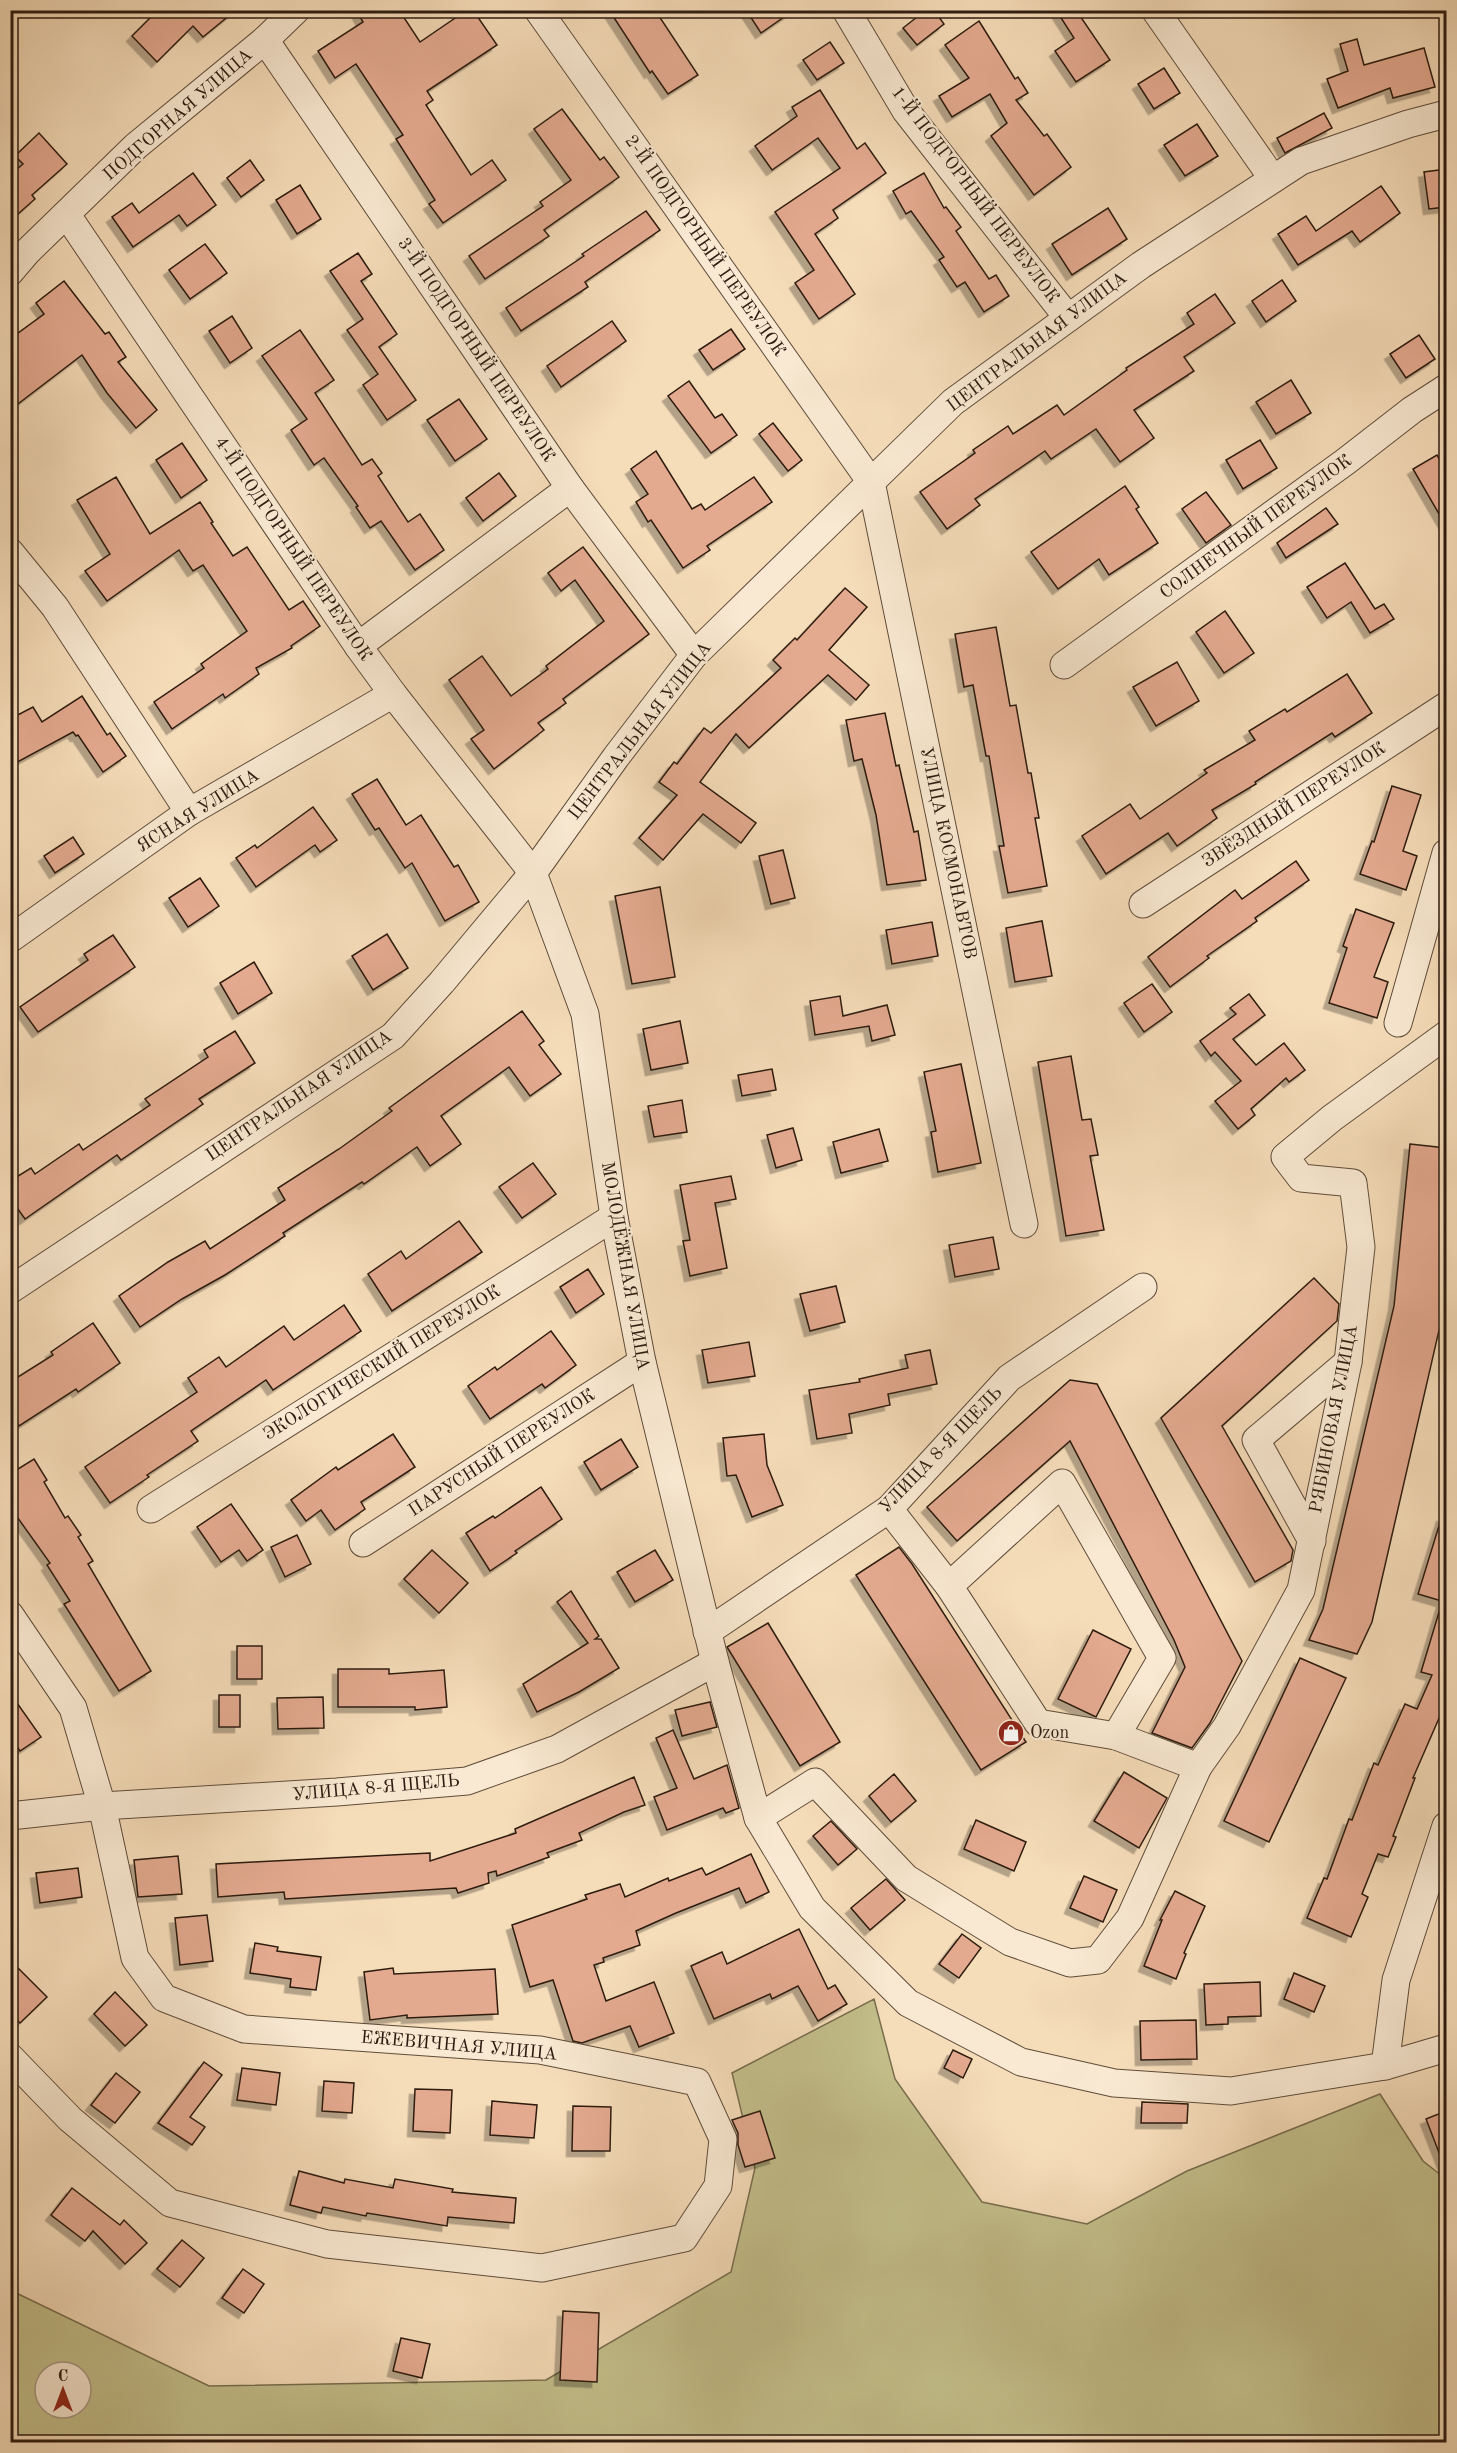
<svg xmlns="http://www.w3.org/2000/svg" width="1457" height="2453" viewBox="0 0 1457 2453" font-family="'Old Standard TT',serif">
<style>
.green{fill:#c3bf8b;stroke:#786d4e;stroke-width:1.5;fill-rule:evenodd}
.building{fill:#e4aa90;stroke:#2d1b10;stroke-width:1.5;filter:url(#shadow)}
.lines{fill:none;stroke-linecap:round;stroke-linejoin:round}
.minor-casing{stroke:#5f4c3a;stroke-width:29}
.minor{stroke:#f9e9d2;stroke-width:27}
.labels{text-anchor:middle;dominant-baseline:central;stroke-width:4.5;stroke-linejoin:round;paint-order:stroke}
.street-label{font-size:18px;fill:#2d1b10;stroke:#f9e9d2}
.poi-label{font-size:18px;fill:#2d1b10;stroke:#f9e9d2;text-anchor:start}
</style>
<defs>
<filter id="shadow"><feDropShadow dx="-5.5" dy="5.5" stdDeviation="0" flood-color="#0004"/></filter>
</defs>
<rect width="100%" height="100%" fill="#f6ddba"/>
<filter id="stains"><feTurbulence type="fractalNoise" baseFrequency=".00333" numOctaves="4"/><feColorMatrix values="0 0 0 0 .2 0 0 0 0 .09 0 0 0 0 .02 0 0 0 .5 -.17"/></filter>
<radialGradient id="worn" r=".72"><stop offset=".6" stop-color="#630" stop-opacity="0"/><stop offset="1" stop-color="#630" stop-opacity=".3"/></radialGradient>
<path class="green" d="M874 1999 895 2079 982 2202 1087 2224 1187 2171 1380 2094 1423 2161 1446 2179V2442H11L10 2290 209 2386 546 2380 731 2272 755 2168 732 2073ZM45 2372H81V2408H45Z"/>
<g class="building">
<polygon points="158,10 236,10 203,37 193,26 157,62 132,36"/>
<polygon points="356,10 399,10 420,42 467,10 473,10 497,45 427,91 433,100 426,105 471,175 492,160 506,180 443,223 429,204 435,200 396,139 403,135 356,64 335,78 318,51 363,22"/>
<polygon points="609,10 655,10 698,75 668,94 652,71 650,73"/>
<polygon points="746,10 794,10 761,33"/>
<polygon points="926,10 934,10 944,24 917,45 903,28"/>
<polygon points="1056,10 1076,10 1110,60 1076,82 1055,51 1074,38"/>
<polygon points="979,21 1015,79 1018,77 1028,93 1016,100 1044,136 1047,134 1071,167 1034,195 991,136 1007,123 990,94 952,117 939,96 969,78 945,45"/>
<polygon points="1357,39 1364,65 1424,48 1435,87 1393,98 1390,88 1338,108 1327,79 1348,71 1340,44"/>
<polygon points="830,42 844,63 817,80 803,60"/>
<polygon points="1164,68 1180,93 1154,109 1138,84"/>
<polygon points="820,90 857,149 865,143 886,173 833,210 838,218 815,234 855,294 819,319 795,283 814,270 775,212 840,168 818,138 772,170 755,146 797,116 792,107"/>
<polygon points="562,109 600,160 604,157 619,177 544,230 549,236 485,279 469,256 543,206 540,202 571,180 534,129"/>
<polygon points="1324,113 1332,128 1285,153 1277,138"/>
<polygon points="1197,124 1218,156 1185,176 1164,145"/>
<polygon points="39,133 67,164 32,195 35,199 10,221 10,175 23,164 15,156"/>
<polygon points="250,160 264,180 241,197 227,178"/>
<polygon points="1446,169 1446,207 1429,209 1424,172"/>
<polygon points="193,173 216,205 187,226 179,215 133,247 112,217 132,203 139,213"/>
<polygon points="924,173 944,208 946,207 961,227 956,231 989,279 996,275 1009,296 984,312 965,282 957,287 939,260 944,257 911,211 906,214 893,191"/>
<polygon points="300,185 321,219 297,234 276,200"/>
<polygon points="1381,186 1400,213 1360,242 1352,231 1298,265 1278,234 1306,216 1316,231"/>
<polygon points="1108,208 1127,239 1072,275 1052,244"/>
<polygon points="646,211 660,230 585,282 588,287 521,331 506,308 584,256 582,254"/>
<polygon points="205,244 227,273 190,299 169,270"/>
<polygon points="358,253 372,274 361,281 397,334 379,347 416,400 387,420 363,385 378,374 347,330 363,319 330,271"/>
<polygon points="1282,280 1296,301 1266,322 1252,301"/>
<polygon points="64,281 105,334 109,332 126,357 118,362 157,410 136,428 107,393 82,355 10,410 10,339 44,314 36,303"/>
<polygon points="1215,294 1235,323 1184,357 1194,371 1134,410 1154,438 1120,462 1096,429 1051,459 1045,451 975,499 980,505 947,529 920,492 975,453 973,450 1008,426 1013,434 1057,405 1064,415 1127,370 1126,368 1194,324 1187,313"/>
<polygon points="232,316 252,348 230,363 209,331"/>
<polygon points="612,321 626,341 561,387 547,366"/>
<polygon points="731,329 745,349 713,370 699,350"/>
<polygon points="300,330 334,380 315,393 362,465 372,459 382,473 378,476 408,522 420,514 444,550 415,570 381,521 370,528 356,507 358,506 324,458 314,465 291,430 307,419 262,356"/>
<polygon points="1419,335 1435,359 1406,378 1390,354"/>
<polygon points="1291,380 1311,413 1276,434 1256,402"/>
<polygon points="689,381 715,418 722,414 737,435 711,453 668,396"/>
<polygon points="459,399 487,439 455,461 427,420"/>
<polygon points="773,423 802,460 788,471 759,434"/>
<polygon points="1260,440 1277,468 1243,489 1226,460"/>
<polygon points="182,443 207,480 181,498 156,460"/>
<polygon points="656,451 692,509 701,504 705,510 754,477 772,502 707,546 710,550 683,568 651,520 648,522 636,502 648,494 631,469"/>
<polygon points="1437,455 1446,471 1446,526 1413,469"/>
<polygon points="499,473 516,496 483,521 466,498"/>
<polygon points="116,477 150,534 200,502 213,522 211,523 233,556 247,547 289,610 303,601 320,626 291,646 292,648 256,668 259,674 225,698 223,694 172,729 154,702 204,668 201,664 247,631 203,565 193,571 179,550 107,601 85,571 110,554 77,500"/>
<polygon points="1125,486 1139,507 1136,509 1158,543 1109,575 1099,559 1058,589 1031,552"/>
<polygon points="1206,492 1231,525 1206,543 1182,509"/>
<polygon points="1326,508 1338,524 1286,558 1277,543"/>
<polygon points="583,547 649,634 563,699 566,703 538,723 544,730 494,769 471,739 484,730 449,680 482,656 511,696 548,669 546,666 604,621 575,580 561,591 548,573"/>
<polygon points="1345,563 1375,609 1384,604 1394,619 1370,633 1351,602 1327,618 1307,587"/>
<polygon points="845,588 867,607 829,650 869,685 856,700 828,675 749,748 736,734 700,782 756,823 741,843 703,814 663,860 639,838 677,795 659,782 674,762 677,764 704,728 711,733 781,668 773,660 795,638 797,640"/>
<polygon points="1225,611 1254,653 1224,673 1196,632"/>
<polygon points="996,627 1010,706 1016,705 1028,773 1031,773 1039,818 1035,818 1047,886 1008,893 999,846 1004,846 989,756 986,756 973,685 964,687 955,634"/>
<polygon points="1177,662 1199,701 1156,726 1133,687"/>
<polygon points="1347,674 1372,713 1335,737 1332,733 1255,782 1256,784 1212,810 1217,818 1177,846 1168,833 1106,874 1082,836 1130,804 1140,819 1207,773 1204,770 1255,740 1249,731 1285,709 1287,712"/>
<polygon points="82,696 107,735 110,733 126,756 103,772 78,735 76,736 73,732 10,766 10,719 33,707 42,722"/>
<polygon points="885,713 896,766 899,765 914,832 918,831 926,880 887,885 876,815 862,759 854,761 846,720"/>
<polygon points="377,779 406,825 421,815 454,867 458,865 479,902 445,921 412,863 405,868 379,828 375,830 352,794"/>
<polygon points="1392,786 1421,795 1403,851 1417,856 1406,890 1360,874 1372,841 1374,842"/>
<polygon points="313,807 337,840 320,852 315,845 256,887 236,858 255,845 257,848"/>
<polygon points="73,837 84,854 55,873 44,856"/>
<polygon points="783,850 795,898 771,904 759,856"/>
<polygon points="1296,861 1309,880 1255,918 1257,921 1207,956 1209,958 1170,987 1148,957 1235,890 1242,899"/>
<polygon points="200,878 219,906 188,927 169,898"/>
<polygon points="660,887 675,977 632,984 615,896"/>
<polygon points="1356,909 1394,923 1374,977 1388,982 1377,1018 1329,1003 1347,948 1343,946"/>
<polygon points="1042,921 1052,976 1015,982 1006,928"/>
<polygon points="932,922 938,956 892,964 886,930"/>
<polygon points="387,934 408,968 373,990 352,956"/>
<polygon points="113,935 135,967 38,1032 20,1007 88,960 84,954"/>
<polygon points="254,962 272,993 238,1014 220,983"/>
<polygon points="1152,984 1172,1012 1144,1032 1124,1003"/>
<polygon points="1249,994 1265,1015 1233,1039 1256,1065 1284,1043 1305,1070 1289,1082 1286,1078 1251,1109 1255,1115 1238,1129 1215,1101 1241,1081 1215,1052 1211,1056 1200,1041 1236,1014 1230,1008"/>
<polygon points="840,996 843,1016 887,1005 895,1035 872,1041 869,1026 815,1035 810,1001"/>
<polygon points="522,1011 544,1041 539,1045 561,1074 530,1096 509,1067 441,1116 461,1144 430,1166 417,1147 364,1184 362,1182 283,1233 285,1236 225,1275 182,1299 140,1327 119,1296 168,1262 205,1241 210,1249 285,1200 278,1188 339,1149 392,1111 389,1108"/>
<polygon points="680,1021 688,1063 651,1070 643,1029"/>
<polygon points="235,1031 255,1063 199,1099 203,1104 156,1136 121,1160 117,1155 25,1219 10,1198 10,1181 31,1168 35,1174 79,1144 83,1150 150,1105 145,1099 208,1057 204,1050"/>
<polygon points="1071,1056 1082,1120 1091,1119 1098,1155 1090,1156 1104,1230 1066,1236 1038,1062"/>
<polygon points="961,1064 981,1163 938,1172 931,1132 936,1131 924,1072"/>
<polygon points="772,1069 776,1090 742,1096 738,1075"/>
<polygon points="682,1100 687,1132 654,1137 648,1106"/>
<polygon points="793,1128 802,1160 776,1168 767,1135"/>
<polygon points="879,1129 888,1161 841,1173 833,1142"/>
<polygon points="1410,1144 1446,1148 1446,1285 1443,1313 1372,1622 1357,1654 1309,1640 1323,1609 1394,1306"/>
<polygon points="533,1163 556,1194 522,1218 499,1187"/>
<polygon points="731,1176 736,1199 715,1203 727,1268 690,1276 683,1241 690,1240 680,1185"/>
<polygon points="459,1221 482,1252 392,1311 368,1274 401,1251 406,1259"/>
<polygon points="993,1237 999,1269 955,1277 949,1245"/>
<polygon points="588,1269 604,1294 576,1313 560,1287"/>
<polygon points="1314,1278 1339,1304 1337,1321 1222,1426 1293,1550 1291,1561 1255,1582 1161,1418"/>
<polygon points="836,1286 845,1322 810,1331 800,1294"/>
<polygon points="344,1305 361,1331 273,1390 266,1380 191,1431 198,1441 147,1475 149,1477 110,1503 85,1467 197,1392 188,1378 219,1357 226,1367 284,1326 294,1340"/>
<polygon points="93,1323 120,1363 78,1392 76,1389 19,1426 10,1413 10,1382 53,1355 51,1352"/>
<polygon points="551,1331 576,1365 545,1388 542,1384 490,1419 468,1386 495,1367 497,1370"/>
<polygon points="749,1342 755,1376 708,1383 702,1350"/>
<polygon points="930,1350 937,1384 888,1394 890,1405 849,1414 852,1433 817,1439 809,1390 860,1382 859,1379 908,1368 905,1355"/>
<polygon points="1070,1380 1097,1384 1242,1661 1210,1723 1192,1748 1152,1733 1185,1667 1174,1640 1070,1441 957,1541 927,1507"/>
<polygon points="393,1434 415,1467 361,1502 365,1509 335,1530 321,1510 306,1521 291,1500 336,1467 338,1470"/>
<polygon points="764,1434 767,1465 783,1505 752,1517 736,1475 727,1476 723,1438"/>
<polygon points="621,1439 638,1467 601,1490 584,1462"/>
<polygon points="34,1459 47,1480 44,1482 65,1518 68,1516 81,1535 78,1537 93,1561 88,1564 151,1671 119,1691 64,1604 70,1601 47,1565 50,1563 10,1507 10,1474"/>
<polygon points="541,1487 562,1519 515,1551 517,1553 490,1571 466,1533 493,1516 495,1518"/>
<polygon points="231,1504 263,1550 247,1561 239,1550 221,1562 197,1527"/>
<polygon points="1442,1516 1446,1517 1446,1702 1413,1778 1415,1778 1393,1836 1396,1837 1388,1857 1378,1854 1362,1894 1368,1897 1351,1937 1307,1918 1324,1878 1327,1879 1349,1819 1352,1820 1374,1763 1378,1765 1405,1704 1417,1709 1432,1675 1421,1672 1442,1602 1445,1602 1418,1594"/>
<polygon points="297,1535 311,1564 285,1577 271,1547"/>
<polygon points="899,1547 912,1564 1026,1742 981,1770 856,1575"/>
<polygon points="432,1550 468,1583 439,1613 404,1579"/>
<polygon points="655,1550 673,1580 635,1602 617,1572"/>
<polygon points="571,1591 599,1636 595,1639 601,1639 619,1668 579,1692 537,1712 523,1684 588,1643 557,1602"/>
<polygon points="768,1623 840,1742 800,1766 727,1647"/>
<polygon points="1093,1630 1131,1649 1096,1717 1058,1699"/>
<rect x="237" y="1646" width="25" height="33"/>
<polygon points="1300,1658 1346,1678 1269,1842 1224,1821"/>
<polygon points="338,1669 389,1669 389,1674 444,1670 447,1707 415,1710 415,1707 338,1707"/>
<polygon points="10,1693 41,1737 20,1751 10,1737"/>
<rect x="219" y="1695" width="21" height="32"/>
<polygon points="323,1697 324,1728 278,1729 277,1698"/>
<polygon points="710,1702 717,1727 682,1736 675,1710"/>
<polygon points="673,1730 694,1779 727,1765 739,1808 726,1813 723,1808 667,1830 654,1797 677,1788 656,1738"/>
<polygon points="1124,1772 1167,1798 1139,1848 1094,1821"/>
<polygon points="894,1774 916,1801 891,1822 869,1796"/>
<polygon points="634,1777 645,1805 624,1812 579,1833 582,1840 547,1853 549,1857 497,1876 496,1871 488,1873 489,1883 458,1893 456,1888 285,1899 284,1892 218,1897 216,1864 430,1853 430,1861 516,1833 515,1829"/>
<polygon points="976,1820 1026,1842 1014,1871 964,1849"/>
<polygon points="831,1821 857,1849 838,1865 813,1836"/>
<polygon points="751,1854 769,1892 746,1903 739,1888 676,1913 636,1931 640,1945 603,1958 604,1962 594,1965 606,2001 654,1982 674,2033 639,2047 630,2026 582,2043 573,2041 553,1980 530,1987 512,1925 587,1899 585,1895 620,1884 625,1897 668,1878 669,1881 702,1868 706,1875"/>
<polygon points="178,1856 182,1894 138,1897 134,1860"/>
<polygon points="78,1868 82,1897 40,1903 36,1873"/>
<polygon points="1084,1876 1117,1890 1103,1922 1070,1908"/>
<polygon points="886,1879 905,1900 870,1930 851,1908"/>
<polygon points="1175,1891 1205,1906 1184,1953 1186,1954 1176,1979 1144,1966 1162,1920 1160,1920"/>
<polygon points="207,1915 213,1961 180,1965 175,1918"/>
<polygon points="799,1929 828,1989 835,1985 847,2004 818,2021 798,1986 772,1999 770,1994 714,2019 691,1966 722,1952 727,1964"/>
<polygon points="962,1934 981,1948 959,1978 939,1964"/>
<polygon points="255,1943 278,1947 277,1951 321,1957 316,1990 290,1987 291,1979 250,1973"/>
<polygon points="10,1960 47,1997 20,2023 10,2013"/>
<polygon points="393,1968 394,1974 495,1969 498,2014 407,2018 407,2015 370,2020 364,1972"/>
<polygon points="1294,1973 1325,1986 1314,2012 1284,1999"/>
<polygon points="1260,1982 1261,2016 1228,2017 1228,2024 1206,2025 1204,1984"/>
<polygon points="115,1992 147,2025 125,2046 94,2014"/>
<polygon points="1196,2020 1197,2059 1141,2060 1140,2021"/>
<polygon points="953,2050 972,2059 963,2078 944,2068"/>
<polygon points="204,2062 222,2075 190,2117 205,2127 192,2145 158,2123"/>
<polygon points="242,2068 280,2073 276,2105 237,2100"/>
<polygon points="116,2073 140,2092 115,2123 91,2105"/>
<polygon points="324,2081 354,2083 352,2113 322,2111"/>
<polygon points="415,2089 452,2090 450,2133 413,2131"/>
<polygon points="492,2101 537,2105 534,2138 490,2135"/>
<polygon points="1142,2102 1188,2104 1187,2123 1141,2123"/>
<polygon points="573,2106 611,2107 610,2151 572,2151"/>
<polygon points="760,2111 775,2158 745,2167 738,2145 738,2133 732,2120"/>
<polygon points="1446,2111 1446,2168 1445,2168 1426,2119"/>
<polygon points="299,2171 344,2183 345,2179 393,2188 395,2179 453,2189 452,2192 516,2198 514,2223 448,2217 447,2226 367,2213 366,2216 323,2207 321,2213 290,2205"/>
<polygon points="72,2188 120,2225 124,2220 147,2243 125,2264 93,2231 85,2241 51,2215"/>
<polygon points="182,2240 204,2258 180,2287 157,2269"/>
<polygon points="243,2269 264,2284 244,2313 222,2298"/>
<polygon points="563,2311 599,2313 597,2382 560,2380"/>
<polygon points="401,2338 430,2344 422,2378 393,2371"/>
</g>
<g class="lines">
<defs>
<g id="minor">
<polyline points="538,10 871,482 1024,1224"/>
<polyline points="846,10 906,111 1068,318"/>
<polyline points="1155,10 1273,179"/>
<polyline points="265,40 570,488 694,655"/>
<polyline points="67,215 358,646 393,694 533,873 585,1014 614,1217 642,1362 715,1662 758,1818 812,1908 908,2003 1021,2062 1114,2083 1231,2091 1385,2066 1446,2048"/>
<polyline points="10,272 27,252 136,146 265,40 296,10"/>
<polyline points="10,552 55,607 189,812"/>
<polyline points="358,646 570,488"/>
<polyline points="1064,665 1345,462 1412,410 1446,388"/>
<polyline points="1143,904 1446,706"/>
<polyline points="10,939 189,812 393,694"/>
<polyline points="1398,1023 1446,853"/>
<polyline points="10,1290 393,1036 442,982 533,873 616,757 694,655 953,402 1141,265 1301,161 1408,124 1446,114"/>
<polyline points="151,1509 614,1217"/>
<polyline points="889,1509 949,1586 1038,1723 1116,1736 1198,1767"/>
<polyline points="1312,1541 1256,1440 1348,1362"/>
<polyline points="363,1543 642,1362"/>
<polyline points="949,1586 1062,1483 1162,1658 1116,1736"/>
<polyline points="10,1615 73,1708 102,1806 135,1958 164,1998 244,2029 540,2050 697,2082 723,2139 718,2186 684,2238 542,2268 327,2244 170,2203 70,2119 10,2057"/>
<polyline points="707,1632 889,1509 1009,1378 1143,1287"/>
<polyline points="10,1816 102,1806 337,1792 467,1781 557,1749 715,1662"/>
<polyline points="758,1818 815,1782 906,1878 1010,1942 1070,1963 1098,1960 1130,1918 1198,1767 1227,1726 1301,1590 1348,1362 1361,1247 1353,1183 1301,1178 1285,1157 1332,1118 1446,1035"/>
<polyline points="1385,2066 1396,1980 1446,1826"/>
</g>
</defs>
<use href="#minor" class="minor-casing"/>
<use href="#minor" class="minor"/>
</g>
<defs>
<symbol id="shop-disc" viewBox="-11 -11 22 22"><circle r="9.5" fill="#8f2418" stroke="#f9e9d2"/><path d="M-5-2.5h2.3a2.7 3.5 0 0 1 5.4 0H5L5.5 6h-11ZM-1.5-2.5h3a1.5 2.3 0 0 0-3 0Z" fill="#fff"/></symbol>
</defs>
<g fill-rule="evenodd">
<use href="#shop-disc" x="996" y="1718" width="30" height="30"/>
</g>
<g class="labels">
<g class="street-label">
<text transform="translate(178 115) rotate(-41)">ПОДГОРНАЯ УЛИЦА</text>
<text transform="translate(975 195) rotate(53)">1-Й ПОДГОРНЫЙ ПЕРЕУЛОК</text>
<text transform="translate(705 246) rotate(55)">2-Й ПОДГОРНЫЙ ПЕРЕУЛОК</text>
<text transform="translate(1037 342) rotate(-37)">ЦЕНТРАЛЬНАЯ УЛИЦА</text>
<text transform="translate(476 350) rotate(56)">3-Й ПОДГОРНЫЙ ПЕРЕУЛОК</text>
<text transform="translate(1256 527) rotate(-36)">СОЛНЕЧНЫЙ ПЕРЕУЛОК</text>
<text transform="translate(293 549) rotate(56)">4-Й ПОДГОРНЫЙ ПЕРЕУЛОК</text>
<text transform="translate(640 731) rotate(-52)">ЦЕНТРАЛЬНАЯ УЛИЦА</text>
<text transform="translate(1294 805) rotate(-33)">ЗВЁЗДНЫЙ ПЕРЕУЛОК</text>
<text transform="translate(198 811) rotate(-32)">ЯСНАЯ УЛИЦА</text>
<text transform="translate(948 853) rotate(78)">УЛИЦА КОСМОНАВТОВ</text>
<text transform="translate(299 1096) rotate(-34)">ЦЕНТРАЛЬНАЯ УЛИЦА</text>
<text transform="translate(625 1266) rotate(80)">МОЛОДЁЖНАЯ УЛИЦА</text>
<text transform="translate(382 1363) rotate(-32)">ЭКОЛОГИЧЕСКИЙ ПЕРЕУЛОК</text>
<text transform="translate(1334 1419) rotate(-79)">РЯБИНОВАЯ УЛИЦА</text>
<text transform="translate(941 1450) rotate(-46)">УЛИЦА 8-Я ЩЕЛЬ</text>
<text transform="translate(502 1453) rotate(-33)">ПАРУСНЫЙ ПЕРЕУЛОК</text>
<text transform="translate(376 1788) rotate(-5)">УЛИЦА 8-Я ЩЕЛЬ</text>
<text transform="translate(459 2046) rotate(5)">ЕЖЕВИЧНАЯ УЛИЦА</text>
</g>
<g class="poi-label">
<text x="1030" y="1733">Ozon</text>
</g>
</g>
<rect width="1457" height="2453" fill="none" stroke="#f6ddba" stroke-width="36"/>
<rect x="12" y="12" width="1433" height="2429" fill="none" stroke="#2d1b10" stroke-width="3"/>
<rect x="18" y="18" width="1421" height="2417" fill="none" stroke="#2d1b10" stroke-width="1.5"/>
<g transform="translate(63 2390)"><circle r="28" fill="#f9e9d2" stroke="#a79784" stroke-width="1.5"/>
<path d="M0-4.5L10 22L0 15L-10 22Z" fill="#8f2418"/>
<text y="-9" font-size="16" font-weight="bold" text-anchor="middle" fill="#2d1b10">С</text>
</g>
<rect width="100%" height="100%" filter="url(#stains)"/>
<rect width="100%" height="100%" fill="url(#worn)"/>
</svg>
